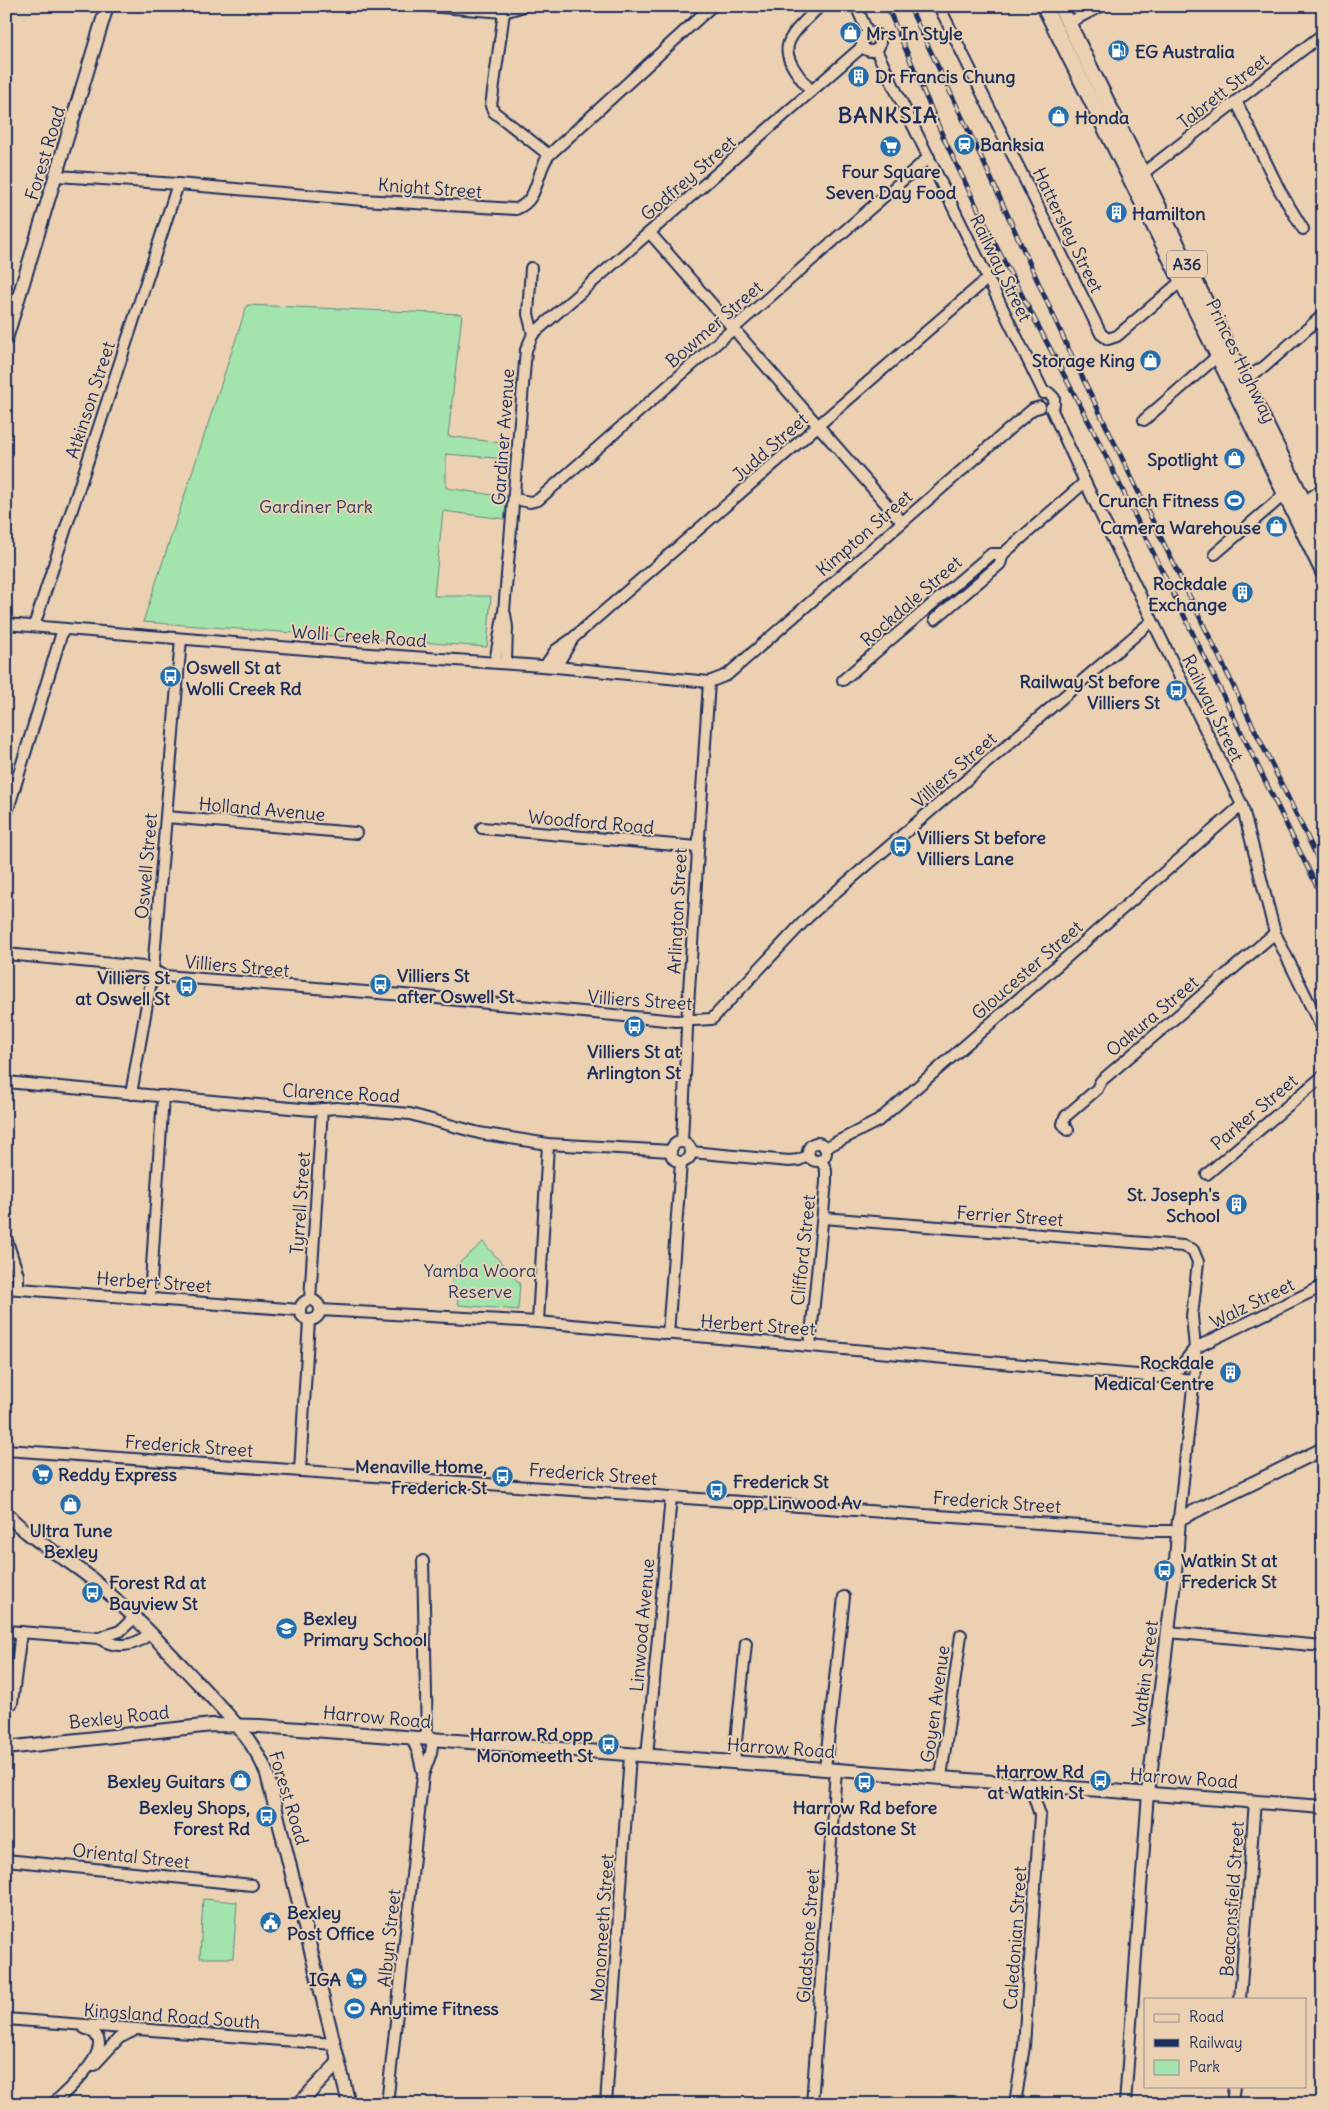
<svg xmlns="http://www.w3.org/2000/svg" width="1329" height="2110" viewBox="0 0 1329 2110" font-family="Delius,sans-serif">
<style>
.green{fill:#a3e3ac;stroke:#5f8985}
.lines{fill:none;stroke-linecap:round;stroke-linejoin:round}
.minor-casing{stroke:#1b2f5e;stroke-width:14}
.major-casing{stroke:#1b2f5e;stroke-width:16}
.highway-casing{stroke:#1b2f5e;stroke-width:18}
.minor{stroke:#ebd1b2;stroke-width:10}
.major{stroke:#ebd1b2;stroke-width:12}
.highway{stroke:#ebd1b2;stroke-width:14}
.rail-casing{stroke:#1b2f5e;stroke-width:5}
.rail{stroke:#ebd1b2;stroke-width:3;stroke-dasharray:9;stroke-linecap:butt}
.labels{text-anchor:middle;dominant-baseline:central;stroke-width:4;stroke-linejoin:round;paint-order:stroke}
.shield{fill:#ebd1b2;stroke:#596077;stroke-width:1}
.shield-label{font-size:16px;font-weight:bold;fill:#1b2f5e}
.poi-label{font-size:18px;font-weight:bold;fill:#1b2f5e;stroke:#ebd1b2;text-anchor:start}
.street-label{font-size:18px;fill:#1b2f5e;stroke:#ebd1b2}
.park-label{font-size:18px;fill:#294166;stroke:#ebd1b2}
.district-label{font-size:22px;font-weight:bold;letter-spacing:1px;fill:#1b2f5e;stroke:#ebd1b2}
</style>
<rect width="100%" height="100%" fill="#ebd1b2"/>
<filter id="ink" filterUnits="userSpaceOnUse"><feTurbulence type="fractalNoise" baseFrequency=".02" numOctaves="2"/><feDisplacementMap in="SourceGraphic" scale="10" xChannelSelector="R" yChannelSelector="G"/><feConvolveMatrix kernelMatrix="1 2 1 2 8 2 1 2 1" color-interpolation-filters="sRGB"/></filter>
<g filter="url(#ink)">
<g class="green">
<polygon points="247,305 462,314 448,436 509,444 507,459 446,454 446,488 507,497 504,519 443,511 434,596 491,596 487,647 143,622"/>
<polygon points="483,1242 520,1284 518,1310 459,1305 449,1272"/>
<polygon points="203,1899 237,1902 233,1958 200,1958"/>
</g>
<g class="lines">
<defs>
<g id="minor">
<polyline points="427,6 504,12 524,6"/>
<polyline points="856,6 868,33"/>
<polyline points="939,6 1101,334 1108,339 1117,336 1186,277"/>
<polyline points="504,12 491,106 494,112 549,155"/>
<polyline points="1068,23 1101,6"/>
<circle cx="871" cy="42" r="9"/>
<polyline points="876,50 1044,393"/>
<path d="M811 91C775 48 782 43 820 6"/>
<polyline points="1236,101 1280,191 1303,229"/>
<polyline points="1142,174 1323,34"/>
<path d="M57 176 178 184 363 200 516 209C540 200 535 173 549 155L712 6"/>
<polyline points="650,233 902,522"/>
<polyline points="533,334 863,46"/>
<polyline points="1238,383 1264,367 1323,315"/>
<polyline points="1044,393 1049,393 1054,398 1054,404 1051,408"/>
<polyline points="1051,408 1085,482 1242,805 1275,933 1323,1031"/>
<polyline points="1144,420 1221,353"/>
<polyline points="515,499 530,502 538,500 929,157"/>
<polyline points="1215,554 1285,494"/>
<polyline points="505,614 507,627 506,662"/>
<polyline points="935,619 1000,564 1003,554 1085,482"/>
<polyline points="6,624 342,652 556,667 709,682 727,675 1007,431 1033,409 1040,407"/>
<polyline points="34,626 178,184"/>
<polyline points="495,662 504,611 526,350 533,334 528,314 531,268"/>
<polyline points="545,666 556,650 572,639 987,279"/>
<polyline points="556,667 572,640"/>
<polyline points="843,680 991,554 1003,554"/>
<polyline points="6,816 63,629"/>
<polyline points="166,817 356,833"/>
<polyline points="482,828 697,847"/>
<polyline points="6,954 144,967 165,976 416,996 676,1021 712,1019 808,917 837,891 1152,621"/>
<polyline points="6,1082 312,1110 337,1108 410,1114 479,1133 548,1144 671,1151"/>
<polyline points="131,1094 153,970 181,639"/>
<polyline points="1068,1130 1063,1124 1065,1117 1097,1089 1101,1081 1275,933"/>
<circle cx="681" cy="1152" r="10"/>
<polyline points="682,1142 688,1006 709,682"/>
<circle cx="817" cy="1152" r="9"/>
<polyline points="825,1148 878,1121 1242,805"/>
<polyline points="691,1152 789,1161 799,1160 809,1155"/>
<polyline points="1207,1174 1323,1076"/>
<polyline points="823,1218 1183,1246 1193,1250 1198,1262 1192,1316 1196,1359 1179,1519"/>
<polyline points="6,1238 18,1275 18,1289"/>
<polyline points="6,1288 300,1310"/>
<polyline points="150,1297 163,1096"/>
<circle cx="310" cy="1310" r="10"/>
<polyline points="310,1300 322,1109"/>
<polyline points="320,1310 538,1322 1194,1380"/>
<polyline points="538,1322 548,1144"/>
<polyline points="668,1334 681,1163"/>
<polyline points="810,1345 826,1182 826,1170 821,1160"/>
<polyline points="1168,1377 1177,1371 1195,1348 1323,1286"/>
<polyline points="6,1450 1151,1531 1178,1531"/>
<polyline points="300,1471 309,1320"/>
<polyline points="423,1561 427,1738"/>
<polyline points="6,1631 99,1638 120,1631 134,1618"/>
<polyline points="1168,1632 1323,1646"/>
<path d="M99 1638C116 1649 135 1647 150 1633"/>
<polyline points="12,1703 21,1632"/>
<polyline points="411,1737 418,1752 423,1774"/>
<polyline points="647,1756 671,1497"/>
<polyline points="734,1761 746,1643"/>
<polyline points="825,1769 844,1597"/>
<polyline points="941,1777 961,1635"/>
<polyline points="6,1860 252,1885"/>
<polyline points="1240,1999 1255,1801"/>
<polyline points="6,2019 334,2044"/>
<polyline points="94,2065 119,2038 133,2031"/>
<path d="M53 2104C68 2089 126 2041 84 2028"/>
<polyline points="387,2104 423,1775 431,1753 433,1738"/>
<polyline points="606,2104 630,1755"/>
<polyline points="812,2104 836,1770"/>
<polyline points="1015,2104 1024,2046 1040,1815 1030,1785"/>
<polyline points="1125,2104 1148,1793"/>
<polyline points="1232,2104 1234,2086"/>
</g>
<g id="major">
<polyline points="6,339 107,6"/>
<polyline points="1296,509 1323,490"/>
<path d="M6 1513C30 1540 66 1557 93 1580 131 1611 165 1648 199 1684 224 1711 254 1739 267 1774L349 2104"/>
<polyline points="6,1748 212,1725 260,1726 1323,1807"/>
<polyline points="1148,1793 1175,1574 1179,1519 1323,1449"/>
<polyline points="299,2104 338,2063"/>
</g>
<g id="highway">
<polyline points="1044,6 1181,280 1323,572"/>
<polyline points="1060,6 1323,541"/>
</g>
</defs>
<use href="#minor" class="minor-casing"/>
<use href="#major" class="major-casing"/>
<use href="#highway" class="highway-casing"/>
<use href="#minor" class="minor"/>
<use href="#major" class="major"/>
<use href="#highway" class="highway"/>
<defs>
<g id="rail">
<polyline points="887,6 945,141 998,250 1092,428 1323,899"/>
<polyline points="909,6 984,163 1069,350 1323,869"/>
</g>
</defs>
<use href="#rail" class="rail-casing"/>
<use href="#rail" class="rail"/>
</g>
</g>
<defs>
<symbol id="shop-disc" viewBox="-11 -11 22 22"><circle r="9.5" fill="#1f6fb2" stroke="#ebd1b2"/><path d="M-5-2.5h2.3a2.7 3.5 0 0 1 5.4 0H5L5.5 6h-11ZM-1.5-2.5h3a1.5 2.3 0 0 0-3 0Z" fill="#fff"/></symbol>
<symbol id="fuel-disc" viewBox="-11 -11 22 22"><circle r="9.5" fill="#1f6fb2" stroke="#ebd1b2"/><path d="M-5.5-6h7V0h2V4h1.3V-2.5L3-4.5l.8-.8L6-3V5H2.5V1h-1V6h-7ZM-4.2-4.7v3.2H.2V-4.7Z" fill="#fff"/></symbol>
<symbol id="building-disc" viewBox="-11 -11 22 22"><circle r="9.5" fill="#1f6fb2" stroke="#ebd1b2"/><path d="M-4-6H4V6H1V3H-1V6H-4ZM-2.5-4.3h1.7v1.8h-1.7ZM.8-4.3h1.7v1.8H.8ZM-2.5-1h1.7V.8h-1.7ZM.8-1h1.7V.8H.8Z" fill="#fff"/></symbol>
<symbol id="station-disc" viewBox="-11 -11 22 22"><circle r="9.5" fill="#1f6fb2" stroke="#ebd1b2"/><path d="M-3-6H3Q5-6 5-4V2Q5 4 3 4L4.5 6H3L1.5 4h-3L-3 6H-4.5L-3 4Q-5 4-5 2V-4Q-5-6-3-6ZM-3.5-4v3h7v-3ZM-3.5 1v1.5H-2V1ZM2 1v1.5H3.5V1Z" fill="#fff"/></symbol>
<symbol id="supermarket-disc" viewBox="-11 -11 22 22"><circle r="9.5" fill="#1f6fb2" stroke="#ebd1b2"/><path d="M-6-5.5h2.5l.6 2H6L4.5 2H-2.5L-4.4-4H-6ZM-1.5 3.2a1.3 1.3 0 1 0 .1 0ZM3 3.2a1.3 1.3 0 1 0 .1 0Z" fill="#fff"/></symbol>
<symbol id="stadium-disc" viewBox="-11 -11 22 22"><circle r="9.5" fill="#1f6fb2" stroke="#ebd1b2"/><path d="M0-5a6.5 5 0 1 0 0 10a6.5 5 0 1 0 0-10ZM-3.5-1.8h7v3.6h-7Z" fill="#fff"/></symbol>
<symbol id="bus-disc" viewBox="-11 -11 22 22"><circle r="9.5" fill="#1f6fb2" stroke="#ebd1b2"/><path d="M-5-6H5V4H4V6H2V4H-2V6H-4V4H-5ZM-3.5-4V0h7V-4ZM-3.5 1.2v1.5H-2V1.2ZM2 1.2v1.5H3.5V1.2Z" fill="#fff"/></symbol>
<symbol id="school-disc" viewBox="-11 -11 22 22"><circle r="9.5" fill="#1f6fb2" stroke="#ebd1b2"/><path d="M0-5L7-2L0 1L-7-2ZM-4 1L0 2.5L4 1V4Q0 6-4 4Z" fill="#fff"/></symbol>
<symbol id="civic-disc" viewBox="-11 -11 22 22"><circle r="9.5" fill="#1f6fb2" stroke="#ebd1b2"/><path d="M-.6-6.5H3V-4.5H.6V-3L4-1V1h2V6H-6V1h2V-1L-.6-3ZM-1.2 2.5V6h2.4V2.5Z" fill="#fff"/></symbol>
</defs>
<g fill-rule="evenodd">
<use href="#shop-disc" x="838" y="20" width="25" height="25"/>
<use href="#fuel-disc" x="1106" y="38" width="25" height="25"/>
<use href="#building-disc" x="846" y="64" width="25" height="25"/>
<use href="#shop-disc" x="1046" y="104" width="25" height="25"/>
<use href="#station-disc" x="952" y="132" width="25" height="25"/>
<use href="#supermarket-disc" x="878" y="134" width="25" height="25"/>
<use href="#building-disc" x="1104" y="200" width="25" height="25"/>
<use href="#shop-disc" x="1138" y="348" width="25" height="25"/>
<use href="#shop-disc" x="1222" y="446" width="25" height="25"/>
<use href="#stadium-disc" x="1222" y="488" width="25" height="25"/>
<use href="#shop-disc" x="1264" y="514" width="25" height="25"/>
<use href="#building-disc" x="1230" y="580" width="25" height="25"/>
<use href="#bus-disc" x="158" y="664" width="25" height="25"/>
<use href="#bus-disc" x="1164" y="678" width="25" height="25"/>
<use href="#bus-disc" x="888" y="834" width="25" height="25"/>
<use href="#bus-disc" x="368" y="972" width="25" height="25"/>
<use href="#bus-disc" x="174" y="974" width="25" height="25"/>
<use href="#bus-disc" x="622" y="1014" width="25" height="25"/>
<use href="#building-disc" x="1224" y="1192" width="25" height="25"/>
<use href="#building-disc" x="1218" y="1360" width="25" height="25"/>
<use href="#supermarket-disc" x="30" y="1462" width="25" height="25"/>
<use href="#bus-disc" x="490" y="1464" width="25" height="25"/>
<use href="#bus-disc" x="704" y="1478" width="25" height="25"/>
<use href="#shop-disc" x="58" y="1492" width="25" height="25"/>
<use href="#bus-disc" x="1152" y="1558" width="25" height="25"/>
<use href="#bus-disc" x="80" y="1580" width="25" height="25"/>
<use href="#school-disc" x="274" y="1616" width="25" height="25"/>
<use href="#bus-disc" x="596" y="1732" width="25" height="25"/>
<use href="#shop-disc" x="228" y="1768" width="25" height="25"/>
<use href="#bus-disc" x="1088" y="1768" width="25" height="25"/>
<use href="#bus-disc" x="852" y="1770" width="25" height="25"/>
<use href="#bus-disc" x="254" y="1804" width="25" height="25"/>
<use href="#civic-disc" x="258" y="1910" width="25" height="25"/>
<use href="#supermarket-disc" x="344" y="1966" width="25" height="25"/>
<use href="#stadium-disc" x="342" y="1996" width="25" height="25"/>
</g>
<g class="labels">
<rect class="shield" x="1167" y="250.5" width="40" height="27" rx="4"/>
<g class="shield-label">
<text x="1187" y="264">A36</text>
</g>
<g class="poi-label">
<text x="866" y="33">Mrs In Style</text>
<text x="1135" y="51">EG Australia</text>
<text x="875" y="76">Dr Francis Chung</text>
<text x="1075" y="117">Honda</text>
<text x="980" y="144">Banksia</text>
<text x="891" y="171" text-anchor="middle">Four Square<tspan x="891" dy="21">Seven Day Food</tspan></text>
<text x="1132" y="213">Hamilton</text>
<text x="1135" y="360" text-anchor="end">Storage King</text>
<text x="1218" y="459" text-anchor="end">Spotlight</text>
<text x="1219" y="500" text-anchor="end">Crunch Fitness</text>
<text x="1261" y="527" text-anchor="end">Camera Warehouse</text>
<text x="1227" y="583" text-anchor="end">Rockdale<tspan x="1227" dy="21">Exchange</tspan></text>
<text x="186" y="667">Oswell St at<tspan x="186" dy="21">Wolli Creek Rd</tspan></text>
<text x="1160" y="681" text-anchor="end">Railway St before<tspan x="1160" dy="21">Villiers St</tspan></text>
<text x="917" y="837">Villiers St before<tspan x="917" dy="21">Villiers Lane</tspan></text>
<text x="397" y="975">Villiers St<tspan x="397" dy="21">after Oswell St</tspan></text>
<text x="170" y="977" text-anchor="end">Villiers St<tspan x="170" dy="21">at Oswell St</tspan></text>
<text x="634" y="1051" text-anchor="middle">Villiers St at<tspan x="634" dy="21">Arlington St</tspan></text>
<text x="1220" y="1194" text-anchor="end">St. Joseph's<tspan x="1220" dy="21">School</tspan></text>
<text x="1214" y="1362" text-anchor="end">Rockdale<tspan x="1214" dy="21">Medical Centre</tspan></text>
<text x="487" y="1466" text-anchor="end">Menaville Home,<tspan x="487" dy="21">Frederick St</tspan></text>
<text x="58" y="1474">Reddy Express</text>
<text x="733" y="1481">Frederick St<tspan x="733" dy="21">opp Linwood Av</tspan></text>
<text x="71" y="1530" text-anchor="middle">Ultra Tune<tspan x="71" dy="21">Bexley</tspan></text>
<text x="1181" y="1560">Watkin St at<tspan x="1181" dy="21">Frederick St</tspan></text>
<text x="109" y="1582">Forest Rd at<tspan x="109" dy="21">Bayview St</tspan></text>
<text x="303" y="1618">Bexley<tspan x="303" dy="21">Primary School</tspan></text>
<text x="593" y="1734" text-anchor="end">Harrow Rd opp<tspan x="593" dy="21">Monomeeth St</tspan></text>
<text x="1084" y="1771" text-anchor="end">Harrow Rd<tspan x="1084" dy="21">at Watkin St</tspan></text>
<text x="225" y="1781" text-anchor="end">Bexley Guitars</text>
<text x="250" y="1807" text-anchor="end">Bexley Shops,<tspan x="250" dy="21">Forest Rd</tspan></text>
<text x="865" y="1807" text-anchor="middle">Harrow Rd before<tspan x="865" dy="21">Gladstone St</tspan></text>
<text x="287" y="1912">Bexley<tspan x="287" dy="21">Post Office</tspan></text>
<text x="341" y="1979" text-anchor="end">IGA</text>
<text x="370" y="2008">Anytime Fitness</text>
</g>
<g class="street-label">
<text transform="translate(1223 91) rotate(-38)">Tabrett Street</text>
<text transform="translate(45 153) rotate(-73)">Forest Road</text>
<text transform="translate(688 178) rotate(-41)">Godfrey Street</text>
<text transform="translate(430 188) rotate(4)">Knight Street</text>
<text transform="translate(1068 230) rotate(64)">Hattersley Street</text>
<text transform="translate(1001 268) rotate(64)">Railway Street</text>
<text transform="translate(714 324) rotate(-41)">Bowmer Street</text>
<text transform="translate(1241 361) rotate(64)">Princes Highway</text>
<text transform="translate(90 400) rotate(-72)">Atkinson Street</text>
<text transform="translate(503 437) rotate(-86)">Gardiner Avenue</text>
<text transform="translate(770 447) rotate(-41)">Judd Street</text>
<text transform="translate(864 533) rotate(-41)">Kimpton Street</text>
<text transform="translate(911 601) rotate(-41)">Rockdale Street</text>
<text transform="translate(359 636) rotate(4)">Wolli Creek Road</text>
<text transform="translate(1213 708) rotate(64)">Railway Street</text>
<text transform="translate(954 770) rotate(-41)">Villiers Street</text>
<text transform="translate(262 809) rotate(5)">Holland Avenue</text>
<text transform="translate(591 822) rotate(5)">Woodford Road</text>
<text transform="translate(146 866) rotate(-85)">Oswell Street</text>
<text transform="translate(677 911) rotate(-87)">Arlington Street</text>
<text transform="translate(237 966) rotate(5)">Villiers Street</text>
<text transform="translate(1027 970) rotate(-41)">Gloucester Street</text>
<text transform="translate(640 1000) rotate(4)">Villiers Street</text>
<text transform="translate(1152 1016) rotate(-40)">Oakura Street</text>
<text transform="translate(341 1093) rotate(3)">Clarence Road</text>
<text transform="translate(1254 1112) rotate(-40)">Parker Street</text>
<text transform="translate(300 1203) rotate(-86)">Tyrrell Street</text>
<text transform="translate(1010 1216) rotate(4)">Ferrier Street</text>
<text transform="translate(803 1250) rotate(-84)">Clifford Street</text>
<text transform="translate(154 1282) rotate(4)">Herbert Street</text>
<text transform="translate(1252 1303) rotate(-26)">Walz Street</text>
<text transform="translate(758 1325) rotate(4)">Herbert Street</text>
<text transform="translate(189 1446) rotate(4)">Frederick Street</text>
<text transform="translate(593 1474) rotate(4)">Frederick Street</text>
<text transform="translate(997 1502) rotate(4)">Frederick Street</text>
<text transform="translate(642 1625) rotate(-85)">Linwood Avenue</text>
<text transform="translate(1145 1674) rotate(-83)">Watkin Street</text>
<text transform="translate(935 1704) rotate(-82)">Goyen Avenue</text>
<text transform="translate(119 1717) rotate(-6)">Bexley Road</text>
<text transform="translate(377 1717) rotate(5)">Harrow Road</text>
<text transform="translate(781 1748) rotate(4)">Harrow Road</text>
<text transform="translate(1184 1778) rotate(4)">Harrow Road</text>
<text transform="translate(289 1798) rotate(73)">Forest Road</text>
<text transform="translate(131 1856) rotate(6)">Oriental Street</text>
<text transform="translate(1232 1899) rotate(-86)">Beaconsfield Street</text>
<text transform="translate(602 1928) rotate(-86)">Monomeeth Street</text>
<text transform="translate(808 1936) rotate(-86)">Gladstone Street</text>
<text transform="translate(389 1938) rotate(-84)">Albyn Street</text>
<text transform="translate(1015 1938) rotate(-86)">Caledonian Street</text>
<text transform="translate(172 2016) rotate(4)">Kingsland Road South</text>
</g>
<g class="park-label">
<text x="316" y="506">Gardiner Park</text>
<text x="480" y="1270">Yamba Woora<tspan x="480" dy="21">Reserve</tspan></text>
</g>
<g class="district-label">
<text x="888" y="115">BANKSIA</text>
</g>
</g>
<rect width="1329" height="2110" fill="none" stroke="#ebd1b2" stroke-width="25"/>
<rect x="12" y="12" width="1304" height="2085" fill="none" stroke="#1b2f5e" stroke-width="2" filter="url(#ink)"/>
<rect x="1144" y="1998" width="162" height="90" fill="#ebd1b2" stroke="#989090"/>
<rect x="1154" y="2014" width="25" height="8" fill="#ebd1b2" stroke="#989090"/>
<text x="1189" y="2022" font-size="15" fill="#1b2f5e">Road</text>
<rect x="1154" y="2039" width="25" height="8" fill="#1b2f5e" stroke="#989090"/>
<text x="1189" y="2048" font-size="15" fill="#1b2f5e">Railway</text>
<rect x="1154" y="2060" width="25" height="15" fill="#a3e3ac" stroke="#989090"/>
<text x="1189" y="2072" font-size="15" fill="#1b2f5e">Park</text>
</svg>
